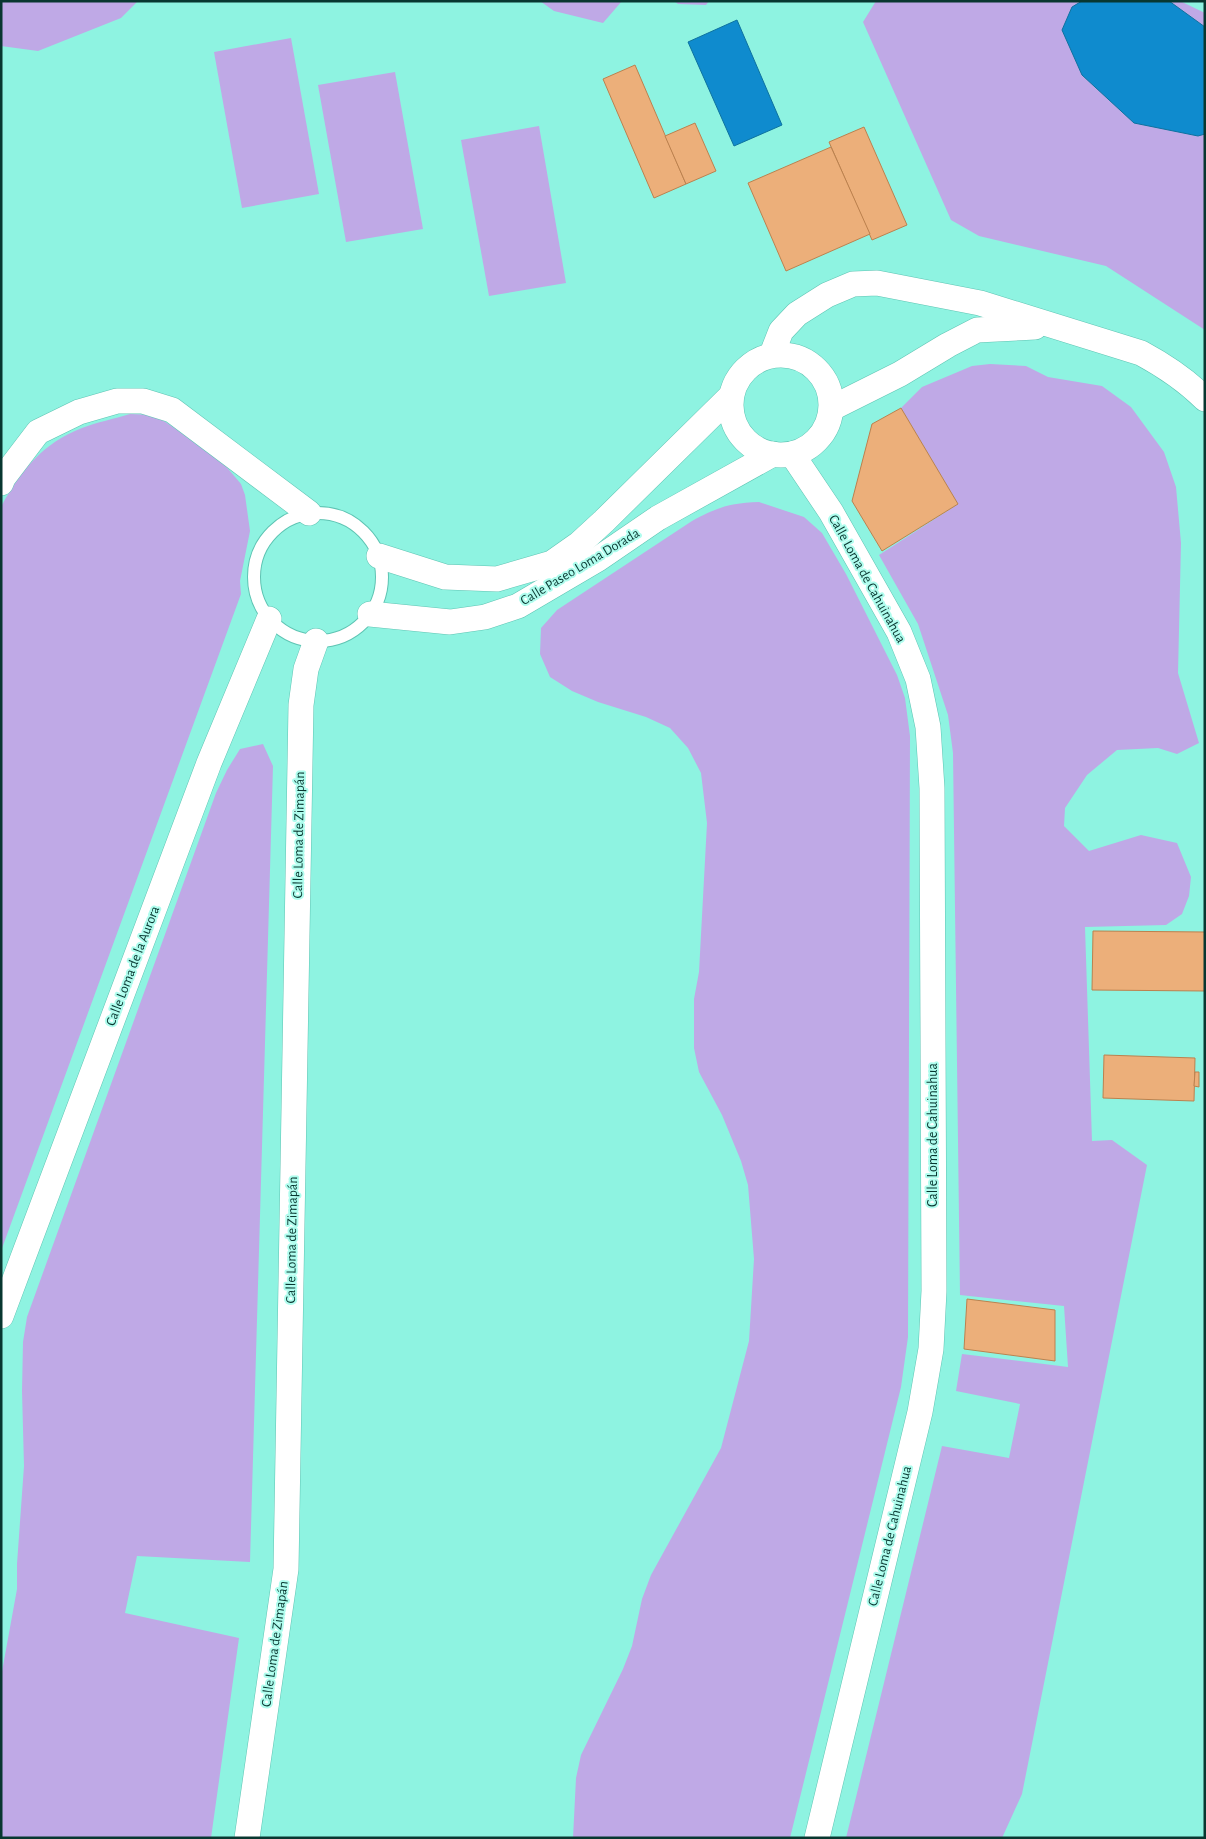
<svg xmlns="http://www.w3.org/2000/svg" width="1206" height="1839" viewBox="0 0 1206 1839" font-family="'Alegreya Sans',sans-serif">
<style>
.green{fill:#bfa9e6}
.water{fill:#0f8bce;stroke:#0d729f}
.building{fill:#ecaf7a;stroke:#bc814e}
.lines{fill:none;stroke-linecap:round;stroke-linejoin:round}
.service-casing{stroke:#5ec4b3;stroke-width:14}
.minor-casing{stroke:#5ec4b3;stroke-width:26}
.service{stroke:#fff;stroke-width:12}
.minor{stroke:#fff;stroke-width:25}
.labels{text-anchor:middle;dominant-baseline:central;stroke-width:4;stroke-linejoin:round;paint-order:stroke}
.street-label{font-size:14px;fill:#083730;stroke:#affdee}
</style>
<rect width="100%" height="100%" fill="#8ef3e1"/>
<g class="green">
<polygon points="1,1 138,1 121,18 38,51 1,46"/>
<polygon points="540,1 622,1 603,23 554,11"/>
<polygon points="674,1 709,1 706,5 678,4"/>
<polygon points="876,1 1180,1 1205,13 1205,330 1106,266 979,236 951,220 863,22"/>
<polygon points="291,38 319,194 242,208 214,52"/>
<polygon points="395,72 423,229 346,242 318,85"/>
<polygon points="539,126 566,283 489,296 461,140"/>
<polygon points="990,364 1026,366 1048,377 1102,386 1131,407 1164,452 1176,487 1181,543 1178,673 1199,743 1177,754 1158,748 1117,750 1087,775 1065,808 1064,826 1089,851 1141,835 1177,843 1191,877 1189,896 1182,914 1166,925 1085,927 1092,1141 1112,1140 1147,1165 1022,1794 1002,1838 846,1838 942,1446 1009,1458 1020,1404 956,1391 962,1354 1068,1367 1064,1306 960,1295 953,753 948,715 918,624 879,555 958,504 901,408 922,387 972,366"/>
<path d="M130 414 155 415 218 457 241 484 245 495 250 531 240 581 241 594 1 1251V507C20 471 43 443 82 428 97 422 114 419 130 414Z"/>
<path d="M759 502 804 517 822 533 846 574 897 675 905 698 910 736 908 1337 901 1387 790 1838H573L576 1778 581 1755 623 1669 632 1646 642 1599 651 1575 721 1448 749 1341 754 1259 748 1185 741 1161 722 1115 699 1072 694 1048V999L699 972 707 823 701 773 688 748 670 728 646 717 598 702 572 691 550 677 540 654 541 628 557 610 692 521C718 507 730 503 759 502Z"/>
<polygon points="263,744 273,766 250,1562 137,1556 125,1613 239,1638 211,1838 1,1838 1,1677 17,1589 17,1564 24,1466 22,1391 23,1342 27,1317 216,793 227,770 240,749"/>
</g>
<g class="water">
<polygon points="1082,1 1169,1 1205,27 1205,134 1198,136 1134,123 1082,75 1062,30 1072,7"/>
<polygon points="737,20 782,125 734,146 688,42"/>
</g>
<g class="building">
<polygon points="635,65 686,184 654,198 603,79"/>
<polygon points="695,123 716,171 686,184 665,136"/>
<polygon points="864,127 907,225 872,240 829,142"/>
<polygon points="831,147 870,234 786,271 748,183"/>
<polygon points="901,408 958,504 882,551 852,501 872,424"/>
<polygon points="1093,931 1205,932 1205,991 1092,990"/>
<polygon points="1104,1055 1195,1058 1194,1101 1103,1098"/>
<polygon points="1195,1072 1199,1072 1199,1087 1194,1086"/>
<polygon points="967,1299 1055,1310 1055,1361 964,1349"/>
</g>
<g class="lines">
<defs>
<circle id="service" cx="318" cy="577" r="64"/>
<g id="minor">
<path d="M772 354 781 331 797 314 827 295 853 284 877 283 980 303 1141 353C1165 366 1186 380 1205 399"/>
<circle cx="781" cy="405" r="50"/>
<polyline points="832,408 900,374 948,345 977,330 1035,327"/>
<polyline points="792,454 831,512 899,632 918,679 928,727 932,788 934,1291 931,1349 920,1412 817,1838"/>
<polyline points="1,483 3,478 38,432 79,412 117,401 143,401 172,410 309,513"/>
<polyline points="379,556 445,577 497,579 552,563 579,544 604,521 731,396"/>
<polyline points="370,614 450,622 485,617 518,606 598,559 658,518 773,454"/>
<polyline points="1,1316 209,763 269,619"/>
<polyline points="247,1838 286,1569 301,705 306,669 316,641"/>
</g>
</defs>
<use href="#service" class="service-casing"/>
<use href="#minor" class="minor-casing"/>
<use href="#service" class="service"/>
<use href="#minor" class="minor"/>
</g>
<g class="labels">
<g class="street-label">
<text transform="translate(580 567) rotate(-31)">Calle Paseo Loma Dorada</text>
<text transform="translate(867 579) rotate(61)">Calle Loma de Cahuinahua</text>
<text transform="translate(299 835) rotate(-89)">Calle Loma de Zimapán</text>
<text transform="translate(133 966) rotate(-69)">Calle Loma de la Aurora</text>
<text transform="translate(933 1135) rotate(-90)">Calle Loma de Cahuinahua</text>
<text transform="translate(292 1240) rotate(-89)">Calle Loma de Zimapán</text>
<text transform="translate(890 1536) rotate(-76)">Calle Loma de Cahuinahua</text>
<text transform="translate(275 1644) rotate(-82)">Calle Loma de Zimapán</text>
</g>
</g>
<rect width="1206" height="1839" fill="none" stroke="#083730" stroke-width="5"/>
</svg>
